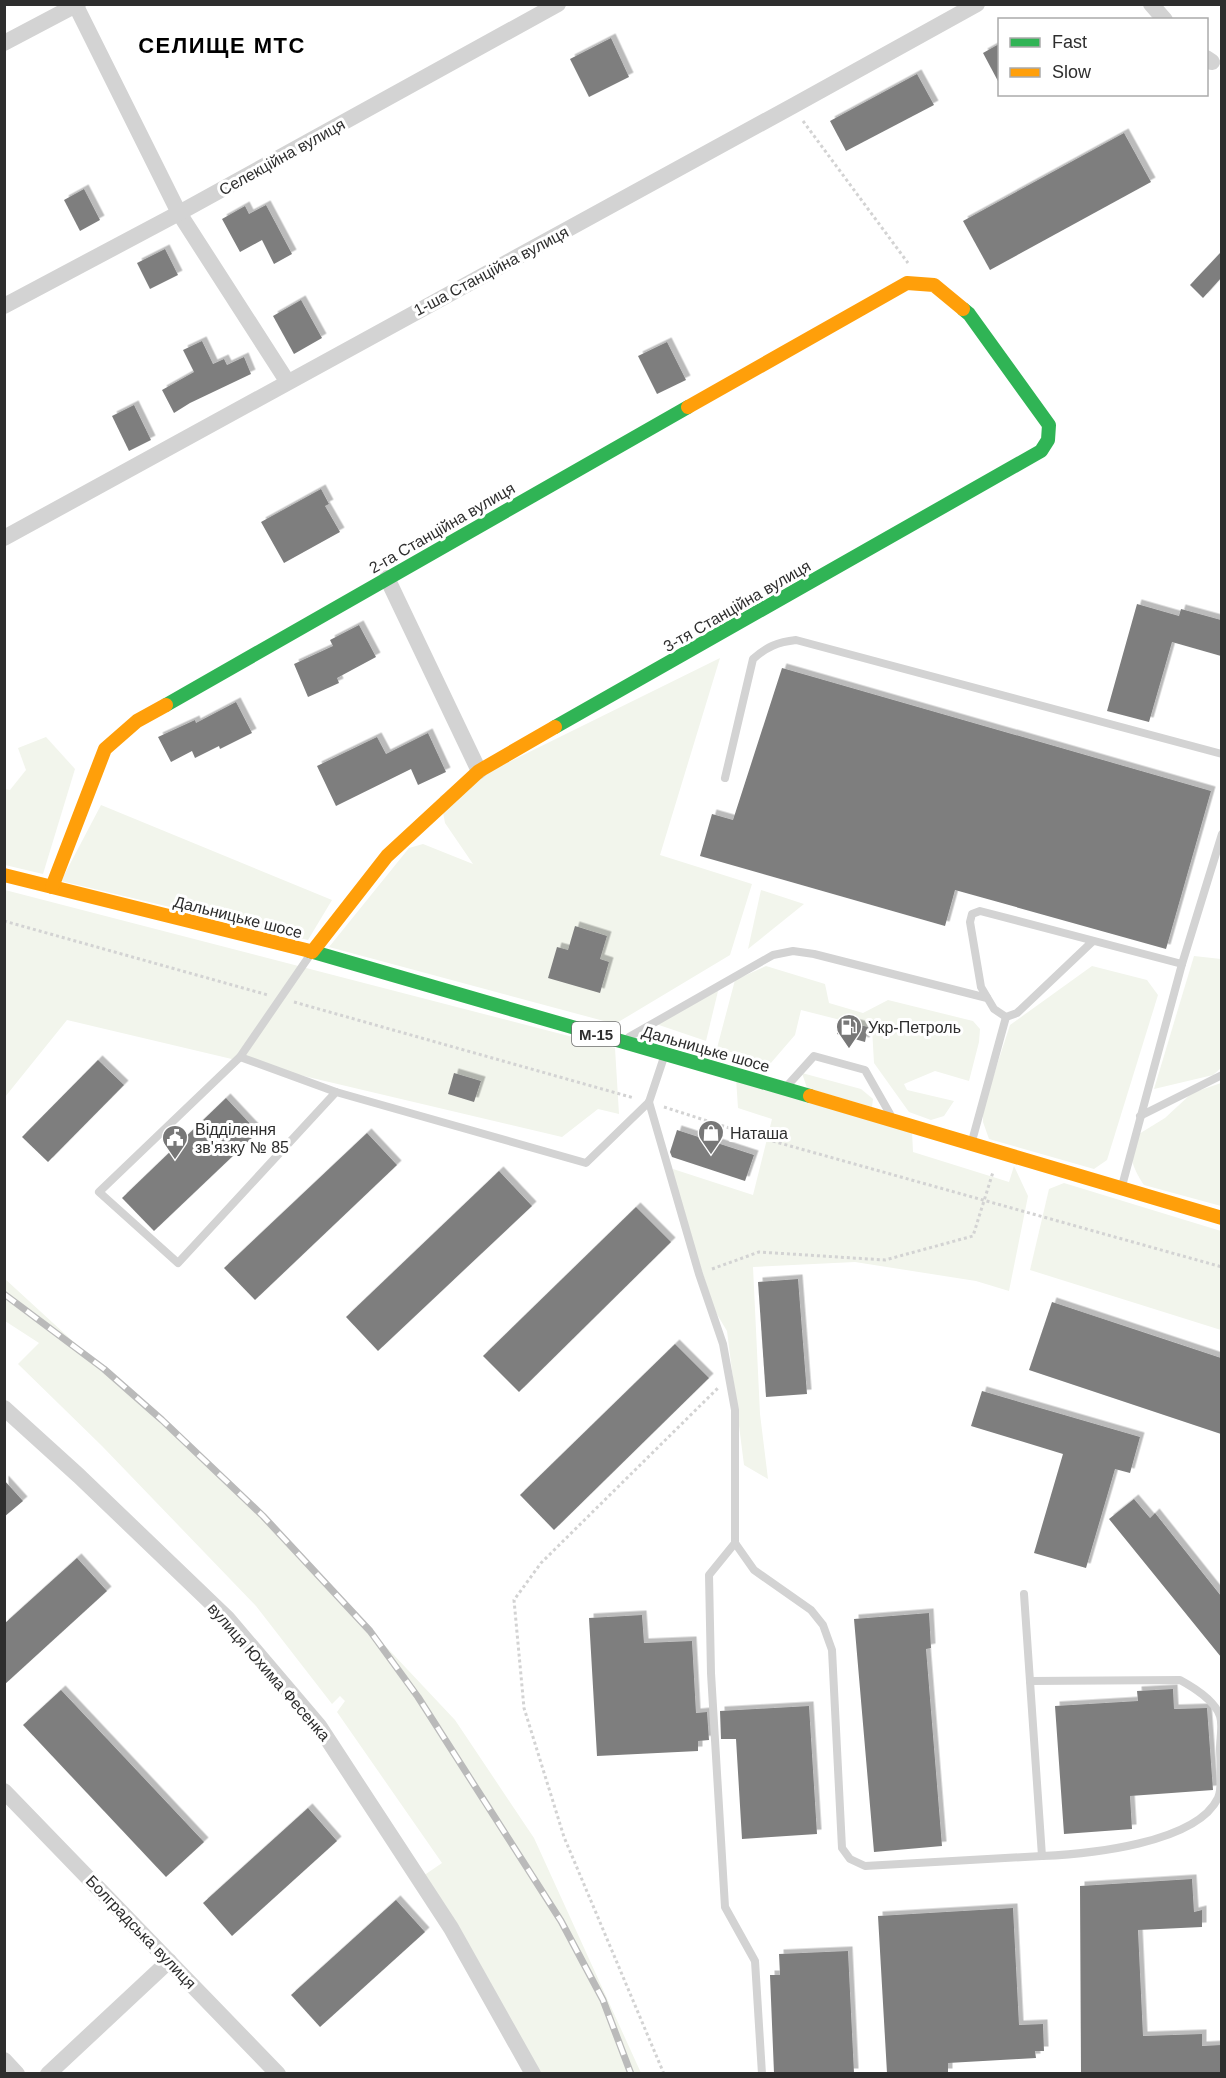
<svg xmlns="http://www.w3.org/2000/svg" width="1226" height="2078" viewBox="0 0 1226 2078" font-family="Helvetica,sans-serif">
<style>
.green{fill:#f2f5ec}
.building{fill:#7e7e7e;filter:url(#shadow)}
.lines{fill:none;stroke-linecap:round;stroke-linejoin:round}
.path{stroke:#d3d3d3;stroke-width:3;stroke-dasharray:3 3;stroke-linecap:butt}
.lane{stroke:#d3d3d3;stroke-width:8}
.street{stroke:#d3d3d3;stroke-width:16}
.fast{stroke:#30b455;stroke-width:14}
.slow{stroke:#ff9f0a;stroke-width:14}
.rail-casing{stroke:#bababa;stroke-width:7}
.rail{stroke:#fff;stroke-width:4.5;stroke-dasharray:14;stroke-linecap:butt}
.labels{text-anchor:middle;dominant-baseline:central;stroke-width:6;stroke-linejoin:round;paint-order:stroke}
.shield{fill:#fff;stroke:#6d6d6d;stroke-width:1.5}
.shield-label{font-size:15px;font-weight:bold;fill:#2e2e2e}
.street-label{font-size:16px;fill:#2e2e2e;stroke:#fff}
.poi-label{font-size:16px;fill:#2e2e2e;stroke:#fff;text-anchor:start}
.district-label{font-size:22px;font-weight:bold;letter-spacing:1.5px;fill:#000;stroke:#fff}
</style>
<defs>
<filter id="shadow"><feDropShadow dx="4.5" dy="-4.5" stdDeviation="0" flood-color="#0004"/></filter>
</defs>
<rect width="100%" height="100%" fill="#fff"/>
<g class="green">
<polygon points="720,658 660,855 752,884 730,955 615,1024 329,947 409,848 423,844 473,864 445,823 440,796"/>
<polygon points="46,737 75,769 43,874 5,865 4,789 10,790 26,770 18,748"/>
<polygon points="101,805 332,900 308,940 61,881"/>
<polygon points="5,890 615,1048 619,1114 598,1109 562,1137 67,1020 5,1097"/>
<polygon points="761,890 804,904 748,949"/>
<polygon points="1194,956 1221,959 1221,1068 1213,1075 1154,1089"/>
<polygon points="766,966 825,984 829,1003 863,1013 888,1000 973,1021 980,1029 979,1042 969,1081 935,1071 904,1084 907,1090 954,1101 944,1116 931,1120 909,1112 874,1063 872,1028 801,1010 795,1035 770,1064 717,1048 735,980"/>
<polygon points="1092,966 1147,980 1158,995 1107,1160 1094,1169 989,1139 983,1122 983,1108 1010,1025"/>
<polygon points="719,987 706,1041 656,1024"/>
<polygon points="802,1073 861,1089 873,1099 872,1107 807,1088"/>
<polygon points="736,1078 912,1131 913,1152 1009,1182 1014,1166 1028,1196 1009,1291 976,1281 855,1262 753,1267 760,1414 768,1479 744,1465 727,1331 715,1311 672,1179 673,1169 753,1195 772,1119 738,1108"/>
<path d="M1221 1083V1206L1144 1185C1133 1168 1128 1157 1134 1137L1165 1118 1192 1093Z"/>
<polygon points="1064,1183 1221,1231 1221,1330 1030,1270 1049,1189"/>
<polygon points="4,1278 263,1516 455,1720 534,1838 641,2073 534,2073 423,1876 442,1863 337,1712 345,1701 340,1696 332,1704 256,1606 102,1446 18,1364 39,1343 5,1321"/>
</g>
<g class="building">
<polygon points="611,38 629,77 589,97 570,59"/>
<polygon points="999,44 999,83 983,53"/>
<polygon points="917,74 934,105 846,151 830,121"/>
<polygon points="1124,133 1151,182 990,270 963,221"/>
<polygon points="84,189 100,220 80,231 64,200"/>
<polygon points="266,205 292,254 274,264 262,240 240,252 222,219 245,206 249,214"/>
<polygon points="165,249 178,275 150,289 137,263"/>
<polygon points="1221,252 1221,278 1203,298 1190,285"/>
<polygon points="301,300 322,338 294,354 273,316"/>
<polygon points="202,341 213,364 224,359 227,365 244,357 251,374 190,403 174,413 162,390 194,372 183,350"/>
<polygon points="667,342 686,380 657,394 638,356"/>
<polygon points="134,405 151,440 129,451 112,416"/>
<polygon points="321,489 329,504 325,506 340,532 284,563 261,522"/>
<polygon points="1137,604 1179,616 1181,609 1221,620 1221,656 1172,642 1149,722 1107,711"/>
<polygon points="359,625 376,657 337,678 339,683 308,697 294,664 333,646 330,640"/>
<polygon points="782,668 1211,791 1166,949 955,890 945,926 700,856 712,814 733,820"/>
<polygon points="236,702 252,733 220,749 219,746 195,758 192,751 171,762 158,737 195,720 196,723"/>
<polygon points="428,733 446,772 418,785 411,769 336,806 317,766 377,737 386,754"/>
<polygon points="575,926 607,936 600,959 609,962 600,993 548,978 557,947 568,950"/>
<polygon points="840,1020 868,1027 865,1042 837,1034"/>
<polygon points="98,1060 124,1085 48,1162 22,1137"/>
<polygon points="454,1073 481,1081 474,1102 448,1094"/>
<polygon points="226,1098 258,1132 154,1231 122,1198"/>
<polygon points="677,1130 754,1155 745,1181 672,1157 670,1152"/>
<polygon points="367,1133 397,1165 255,1300 224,1268"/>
<polygon points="499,1171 532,1206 378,1351 346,1317"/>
<polygon points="636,1207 671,1242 519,1392 483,1356"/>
<polygon points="798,1279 807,1394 766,1397 758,1282"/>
<polygon points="1052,1302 1221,1358 1221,1434 1029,1370"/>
<polygon points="675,1344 709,1378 554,1530 520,1495"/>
<polygon points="982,1391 1140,1437 1130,1473 1115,1469 1086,1568 1034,1553 1063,1454 971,1426"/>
<polygon points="4,1480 23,1501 4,1517"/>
<polygon points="1134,1499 1150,1518 1155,1513 1221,1596 1221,1657 1109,1519"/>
<polygon points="77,1558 107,1591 4,1685 4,1624"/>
<polygon points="929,1613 931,1648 926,1649 942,1846 874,1852 854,1619"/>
<polygon points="642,1615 644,1643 692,1641 696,1713 707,1712 709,1740 698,1741 698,1751 597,1756 589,1618"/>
<polygon points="1173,1689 1174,1709 1207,1708 1213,1790 1130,1796 1132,1829 1064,1834 1055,1706 1138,1701 1137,1691"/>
<polygon points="61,1690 204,1842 166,1877 23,1725"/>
<polygon points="809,1706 817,1834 742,1839 736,1739 721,1739 720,1711"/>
<polygon points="308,1808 337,1841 232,1936 203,1903"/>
<polygon points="1192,1879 1194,1912 1202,1910 1202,1927 1138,1930 1143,2036 1202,2034 1202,2046 1221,2045 1221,2073 1081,2073 1080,1886"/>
<polygon points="396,1900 425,1932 320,2027 291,1995"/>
<polygon points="1013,1908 1019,2025 1043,2024 1044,2051 1035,2051 1036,2058 948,2063 948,2073 887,2073 878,1916"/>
<polygon points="848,1951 854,2073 774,2073 770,1975 780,1975 779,1954"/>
</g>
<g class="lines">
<g class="path">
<polyline points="803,121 908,263"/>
<polyline points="4,921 268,995"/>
<polyline points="294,1002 634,1098"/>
<polyline points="664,1107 751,1135 1222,1267"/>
<polyline points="712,1269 759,1252 885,1260 973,1236 993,1172"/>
<polyline points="664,2074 564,1837 524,1708 514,1600 541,1563 719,1387"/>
</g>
<g class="lane">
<path d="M725 778 753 659C766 647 778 642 796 640L1222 754"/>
<polyline points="1093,941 1017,1013 1006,1017 994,1009 981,987 970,922 972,914 980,911 1182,964"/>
<polyline points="310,955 240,1057 99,1192 178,1263 336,1092 586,1163 649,1102 664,1057"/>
<polyline points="629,1037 773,955 793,951 814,954 987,998"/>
<polyline points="240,1057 336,1092"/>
<polyline points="787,1086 814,1056 865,1070 890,1114"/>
<polyline points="649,1102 699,1274 723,1344 735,1410 735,1543 754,1570 811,1610 823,1625 832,1650 842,1848 850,1859 865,1866 1042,1856 1024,1594"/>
<polyline points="1140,1116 1222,1075"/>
<polyline points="972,1141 1006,1017"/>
<polyline points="1122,1186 1182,964 1222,834"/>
<polyline points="735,1543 709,1575 711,1673 725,1907 755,1961 762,2074"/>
<path d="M1030 1681 1180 1680C1193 1687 1215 1701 1220 1716 1223 1725 1220 1739 1220 1748 1220 1760 1223 1788 1218 1798 1196 1844 1087 1854 1042 1856"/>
</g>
<g class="street">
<polyline points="1151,4 1165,20"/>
<polyline points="76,6 179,213 287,381"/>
<polyline points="4,43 78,4"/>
<polyline points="1206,58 1212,62"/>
<polyline points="4,306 179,213 558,4"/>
<path d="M4 538C328 358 654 184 977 4"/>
<polyline points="387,578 479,771"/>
<polyline points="4,1408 79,1476 227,1618 319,1726 451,1928 533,2074"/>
<polyline points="4,1791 278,2074"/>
<polyline points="4,2060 17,2074"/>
<polyline points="48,2074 169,1961"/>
</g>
<g class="fast">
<polyline points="166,705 688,407"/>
<polyline points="555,727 1041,451 1048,440 1049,425 969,314 963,309"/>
<polyline points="310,951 810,1096"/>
</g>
<g class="slow">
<polyline points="688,407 907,283 934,285 963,309"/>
<polyline points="4,875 310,951"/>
<polyline points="52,887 105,749 137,721 166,705"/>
<polyline points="312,952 387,856 479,771 555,727"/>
<polyline points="810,1096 1222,1218"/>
</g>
<defs>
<polyline id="rail" points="4,1294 104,1369 162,1420 263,1516 370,1631 418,1697 561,1921 603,2000 631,2074"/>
</defs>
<use href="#rail" class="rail-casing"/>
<use href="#rail" class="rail"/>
</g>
<defs>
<symbol id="fuel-pin" viewBox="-11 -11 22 30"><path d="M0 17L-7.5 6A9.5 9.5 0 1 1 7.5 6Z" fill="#777" stroke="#fff"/><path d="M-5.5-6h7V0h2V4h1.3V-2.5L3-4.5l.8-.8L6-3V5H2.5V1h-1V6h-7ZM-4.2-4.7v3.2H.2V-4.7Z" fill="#fff"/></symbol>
<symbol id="shop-pin" viewBox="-11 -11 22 30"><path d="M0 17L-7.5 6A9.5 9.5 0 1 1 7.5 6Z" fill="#777" stroke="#fff"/><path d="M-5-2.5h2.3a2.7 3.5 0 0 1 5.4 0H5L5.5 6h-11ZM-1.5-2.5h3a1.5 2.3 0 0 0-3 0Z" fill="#fff"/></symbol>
<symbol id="civic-pin" viewBox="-11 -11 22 30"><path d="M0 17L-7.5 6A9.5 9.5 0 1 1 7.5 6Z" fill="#777" stroke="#fff"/><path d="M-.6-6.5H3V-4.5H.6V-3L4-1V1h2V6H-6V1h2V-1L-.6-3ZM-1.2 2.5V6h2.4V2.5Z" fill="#fff"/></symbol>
</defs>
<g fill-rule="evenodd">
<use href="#fuel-pin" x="834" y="1012" width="30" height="40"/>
<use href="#shop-pin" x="696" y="1118" width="30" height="40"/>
<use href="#civic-pin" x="160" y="1123" width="30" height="40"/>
</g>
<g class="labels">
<rect class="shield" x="572" y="1022" width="48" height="24" rx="4.5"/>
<g class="shield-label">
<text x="596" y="1034">М-15</text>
</g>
<g class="street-label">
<text transform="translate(282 157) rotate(-29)">Селекційна вулиця</text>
<text transform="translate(491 271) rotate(-28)">1-ша Станційна вулиця</text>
<text transform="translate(442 528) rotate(-30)">2-га Станційна вулиця</text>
<text transform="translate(737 606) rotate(-30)">3-тя Станційна вулиця</text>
<text transform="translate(238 917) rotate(14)">Дальницьке шосе</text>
<text transform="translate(706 1049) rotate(16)">Дальницьке шосе</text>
<text transform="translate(269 1672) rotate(49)">вулиця Юхима Фесенка</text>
<text transform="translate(141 1932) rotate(46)">Болградська вулиця</text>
</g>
<g class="poi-label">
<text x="868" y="1027">Укр-Петроль</text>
<text x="195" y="1129">Відділення<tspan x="195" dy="18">зв'язку № 85</tspan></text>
<text x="730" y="1133">Наташа</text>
</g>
<g class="district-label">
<text x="222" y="45">CЕЛИЩЕ МТС</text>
</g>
</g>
<rect width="1226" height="2078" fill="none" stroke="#2e2e2e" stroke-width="12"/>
<rect x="998" y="18" width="210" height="78" fill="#ffffff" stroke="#ababab" stroke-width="1.5"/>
<rect x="1010" y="38" width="30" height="9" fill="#30b455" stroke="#ababab" stroke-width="1.5"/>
<text x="1052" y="48" font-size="18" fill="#2e2e2e">Fast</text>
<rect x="1010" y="68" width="30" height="9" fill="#ff9f0a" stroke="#ababab" stroke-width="1.5"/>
<text x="1052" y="78" font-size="18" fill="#2e2e2e">Slow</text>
</svg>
